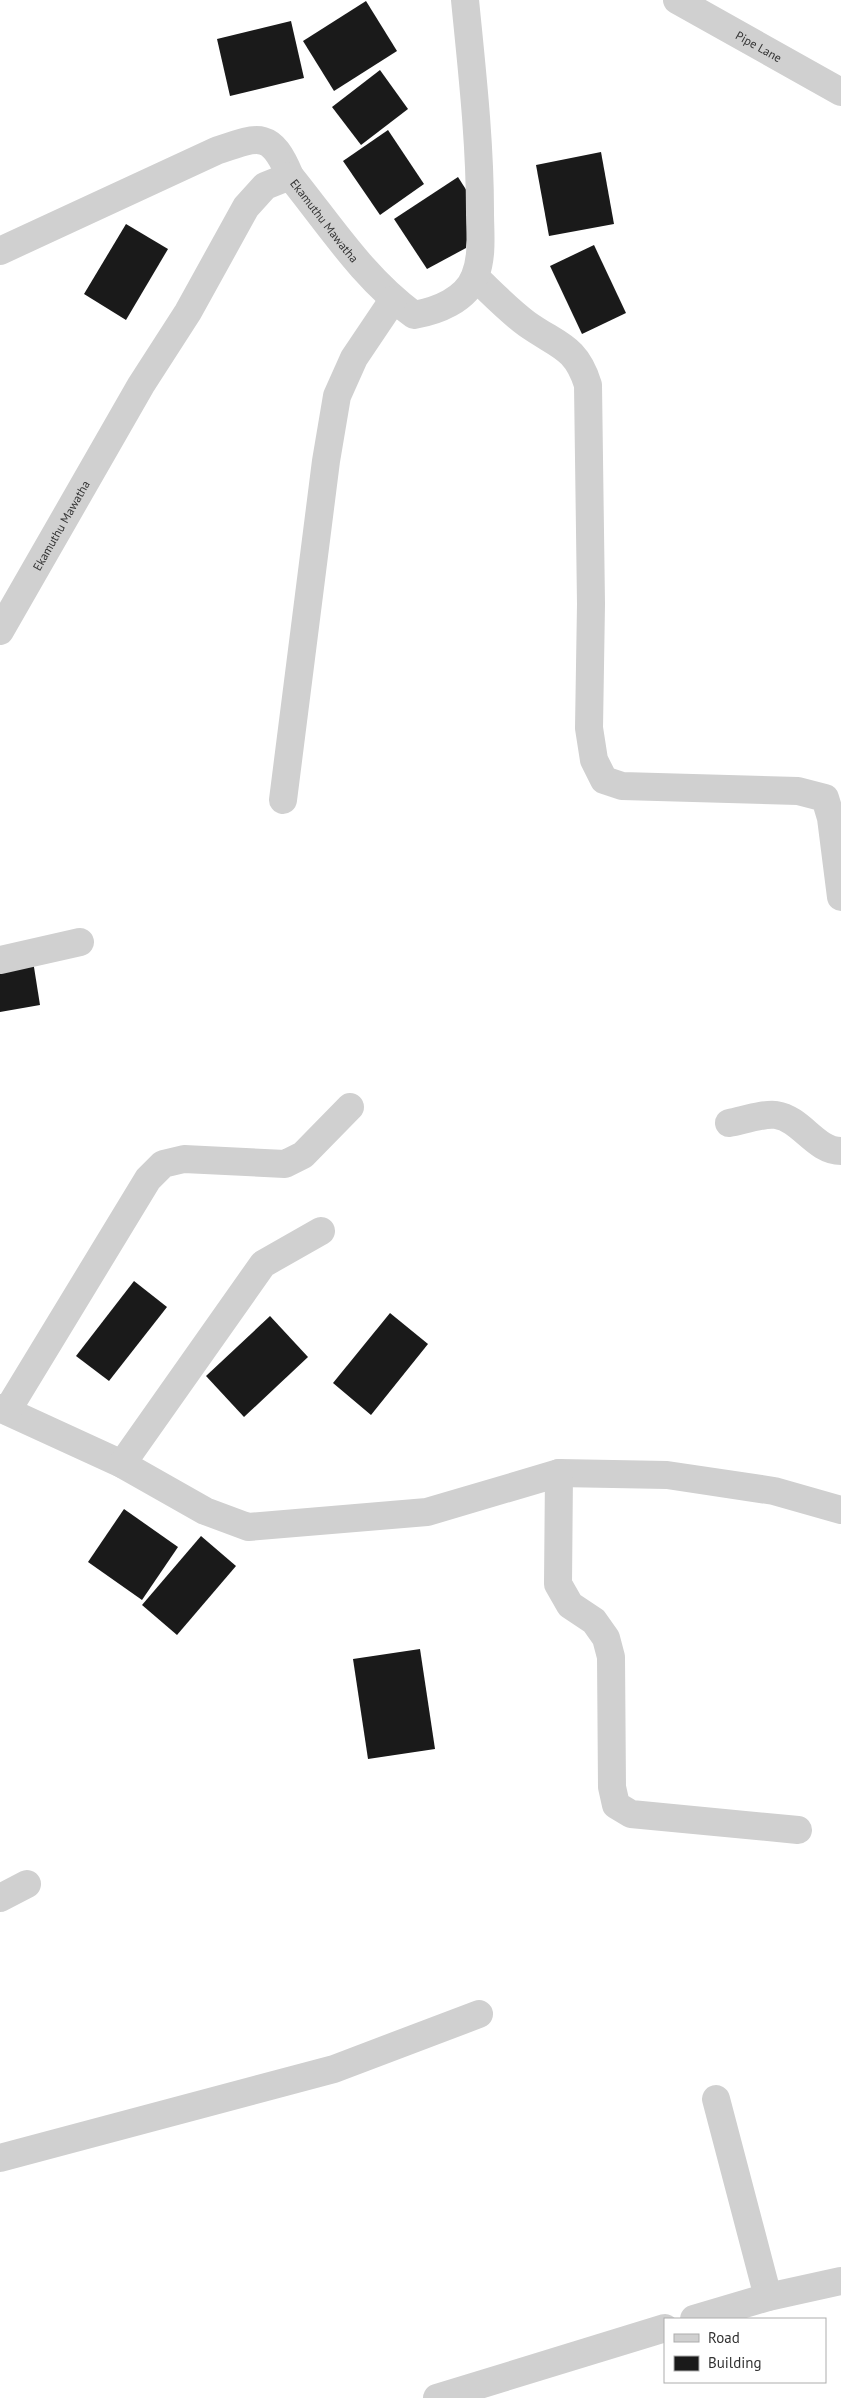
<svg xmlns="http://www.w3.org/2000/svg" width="841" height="2398" viewBox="0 0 841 2398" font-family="'PT Sans',sans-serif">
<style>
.building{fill:#1a1a1a}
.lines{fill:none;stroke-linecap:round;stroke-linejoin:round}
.minor{stroke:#d0d0d0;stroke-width:28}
.tertiary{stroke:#d0d0d0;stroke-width:28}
.labels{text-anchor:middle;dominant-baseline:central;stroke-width:5;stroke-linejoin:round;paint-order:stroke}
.street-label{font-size:12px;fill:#333;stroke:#fff}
</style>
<rect width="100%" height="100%" fill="#fff"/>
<g class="building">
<polygon points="366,1 397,51 334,91 303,41"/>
<polygon points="291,21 304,78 230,96 217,39"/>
<polygon points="380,70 408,109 361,145 332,107"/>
<polygon points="388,130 424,184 380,215 343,161"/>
<polygon points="601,152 614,224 549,236 536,165"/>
<polygon points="458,177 472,199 466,248 427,269 394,219"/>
<polygon points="126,224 168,249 126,320 84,294"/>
<polygon points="594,245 626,313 582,334 550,266"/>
<polygon points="30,942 40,1005 0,1012 0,947"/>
<polygon points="134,1281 167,1307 109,1381 76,1356"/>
<polygon points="390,1313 428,1344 371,1415 333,1383"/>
<polygon points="270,1316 308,1357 244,1417 206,1376"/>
<polygon points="124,1509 178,1547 142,1600 88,1562"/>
<polygon points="201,1536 236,1566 177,1635 142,1605"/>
<polygon points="420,1649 435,1749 368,1759 353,1659"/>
</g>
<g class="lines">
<g class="minor">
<path d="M0 251 216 151C259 136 271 130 290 176"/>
<path d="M475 277C492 293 509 311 527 324 558 346 576 346 588 385L591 604 589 728 594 760 604 780 622 786 798 791 825 798 831 818 841 897"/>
<path id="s1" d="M0 631 141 385 188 312 246 207 265 186 290 176C329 224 363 278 414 315 437 311 466 300 475 276 483 256 480 233 480 212 480 141 472 71 465 0"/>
<polyline points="283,800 326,461 337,396 354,358 393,300"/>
<polyline points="0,960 80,942"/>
<path d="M729 1123C741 1121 765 1113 776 1115 802 1119 815 1151 841 1151"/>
<polyline points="0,1408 122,1464 205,1511 248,1527 427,1512 559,1473 667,1475 774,1491 841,1510"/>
<polyline points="7,1411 148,1179 163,1164 184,1159 285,1164 303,1155 350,1107"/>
<polyline points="122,1464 263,1264 321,1231"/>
<polyline points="559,1473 558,1584 570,1605 594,1621 606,1638 611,1657 612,1787 616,1805 631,1814 798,1830"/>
<polyline points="0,1898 27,1884"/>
<polyline points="716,2099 768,2297"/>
<polyline points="0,2158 334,2069 479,2014"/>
<polyline points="694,2319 768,2297 841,2281"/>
<polyline points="437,2398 665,2328"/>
</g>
<path class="tertiary" id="s2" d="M677 0 841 92"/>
</g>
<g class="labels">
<g class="street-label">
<text stroke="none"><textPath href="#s2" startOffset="94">Pipe Lane</textPath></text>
<text stroke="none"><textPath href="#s1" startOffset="602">Ekamuthu Mawatha</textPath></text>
<text stroke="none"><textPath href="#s1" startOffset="122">Ekamuthu Mawatha</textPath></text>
</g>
</g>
<rect x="664" y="2318" width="162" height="65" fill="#ffffff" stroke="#adadad"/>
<rect x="674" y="2334" width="25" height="8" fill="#d0d0d0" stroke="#adadad"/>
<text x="708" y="2343" font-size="15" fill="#333333">Road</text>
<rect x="674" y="2356" width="25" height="15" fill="#1a1a1a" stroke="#adadad"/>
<text x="708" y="2368" font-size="15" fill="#333333">Building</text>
</svg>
